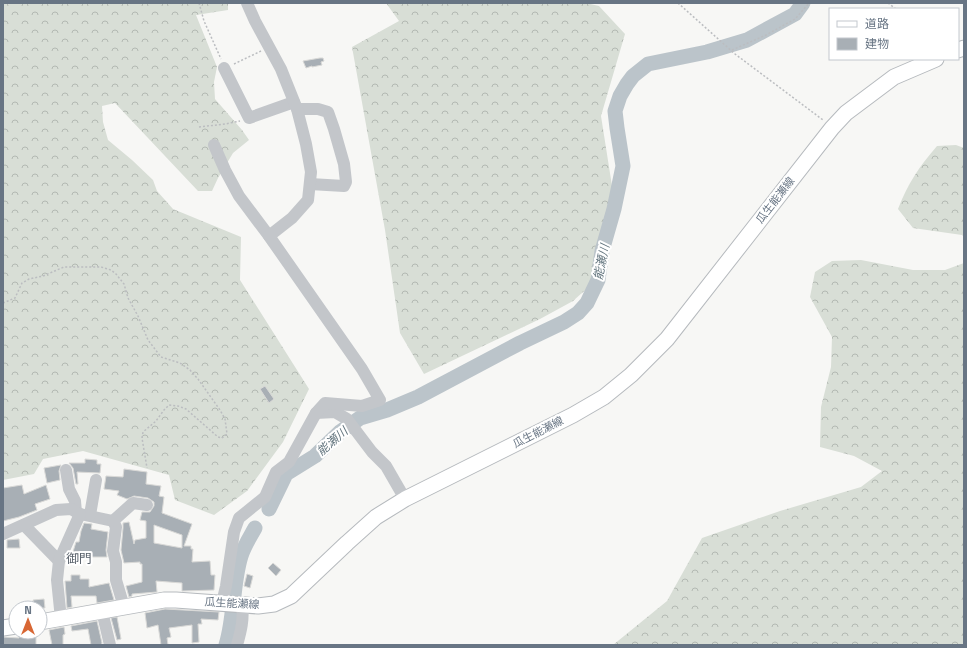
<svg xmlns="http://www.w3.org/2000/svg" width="967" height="648" viewBox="0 0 967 648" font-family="'Titillium Web','Noto Sans JP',sans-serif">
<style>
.forest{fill:url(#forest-crowns)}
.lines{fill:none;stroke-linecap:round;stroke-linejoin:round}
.river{stroke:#bbc4ca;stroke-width:15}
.building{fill:#a8afb5;stroke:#d9d9d7;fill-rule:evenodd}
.major-casing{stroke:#b6babe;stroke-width:17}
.path{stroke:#bbbdc0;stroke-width:1.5;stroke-dasharray:2 2;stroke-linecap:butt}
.minor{stroke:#c3c6ca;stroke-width:12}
.major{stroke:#fff;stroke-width:15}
.labels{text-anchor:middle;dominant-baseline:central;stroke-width:4;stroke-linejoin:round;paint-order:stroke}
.street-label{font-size:11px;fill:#687584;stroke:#fff}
.water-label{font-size:12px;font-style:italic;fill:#64767f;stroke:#fff}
.quarter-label{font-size:13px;fill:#565f69;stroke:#fff}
</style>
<defs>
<pattern id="forest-crowns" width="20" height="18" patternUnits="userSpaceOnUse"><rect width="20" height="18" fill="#d8ded6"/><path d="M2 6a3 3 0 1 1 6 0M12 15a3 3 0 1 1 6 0" fill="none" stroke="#b3b9b3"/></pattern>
</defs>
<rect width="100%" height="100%" fill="#f7f7f5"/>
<g class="forest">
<polygon points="3,3 228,3 228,10 196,15 217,67 214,82 215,99 242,130 249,140 233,153 218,178 212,191 198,191 115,103 102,106 103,122 108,140 132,160 153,180 157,191 173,209 241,237 240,280 309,389 283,442 247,491 214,515 175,500 169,475 83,451 43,459 34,474 3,480"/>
<polygon points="386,3 586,3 599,6 625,34 601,116 615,205 593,283 573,301 540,319 424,374 400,333 385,230 352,47 399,21"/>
<path d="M956 145 964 148V237L962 235 913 228 898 209C908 183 919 167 937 146Z"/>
<polygon points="861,260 913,270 945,270 964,263 964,645 613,645 667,601 702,538 780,511 861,487 882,471 854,456 820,447 821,407 831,367 832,337 810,297 815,272 832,261"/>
</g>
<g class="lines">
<g class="river">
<polyline points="269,509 286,474 315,456 340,432 360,418 387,410 418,397 520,343 564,322 578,313 587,303 598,280 602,251 614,209 623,166 617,128 615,111 620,96 627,84 633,76 648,64 707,52 747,40 795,14 803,3"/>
<path d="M226 645C235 616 232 585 241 556 244 546 250 537 255 528"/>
</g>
</g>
<g class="building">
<polygon points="320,58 323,58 324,61 321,62 322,65 312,67 312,66 306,68 303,61"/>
<polygon points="265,386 274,399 269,403 260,389"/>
<polygon points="85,459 97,460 97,464 101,464 100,473 77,472 78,484 76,484 73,468 69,463 85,463"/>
<polygon points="61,465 59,471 60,480 47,483 44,468"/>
<path d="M124 469 147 472 146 484 161 486 159 496 164 497 162 513 192 524 184 546H191V549H193L192 562 210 561 211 575H215L214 590 182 591V583L156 581 157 592 132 594V596L129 597 126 586 142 582V564H140V562L124 563 121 550 123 528V523L129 522 134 544 135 540 146 538V521L140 520 142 512H150L154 506V502L148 498 134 496 127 499 117 495 119 491 104 489 106 476 123 477ZM154 525 182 535V548L154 543Z"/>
<polygon points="22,485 24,494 46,485 50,499 35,504 37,510 19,517 3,521 3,488"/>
<polygon points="84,523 92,524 91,529 108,532 106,550 107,557 87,557 72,555 76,542 79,542 81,531"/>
<polygon points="19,539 20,548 7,548 7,540"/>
<polygon points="273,563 281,570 276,576 268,568"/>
<polygon points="247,574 253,576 250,588 244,586"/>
<polygon points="71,575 80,575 80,579 89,579 89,587 109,583 114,600 97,603 96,596 71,596 72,607 67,608 65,581 71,581"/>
<polygon points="44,599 45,608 34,608 33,600"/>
<polygon points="165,609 219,612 218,620 201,619 202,624 198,624 199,642 192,643 192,625 169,628 171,637 167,638 168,645 161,645 158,625 147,628 145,613"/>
<polygon points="117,617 121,639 117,640 111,618"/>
<polygon points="97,621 102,643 101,645 91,645 88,629 72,631 71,626"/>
<polygon points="64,627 65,634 63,635 63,645 52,645 49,630"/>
<polygon points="19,635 36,636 36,645 3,645 3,637 19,638"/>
</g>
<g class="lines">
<defs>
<g id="major">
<polyline points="958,50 964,48"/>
<polyline points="40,622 164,600 176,600 258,606 274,604 291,596 347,543 376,517 405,499 573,415 604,397 631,375 667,339 832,128 846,113 894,77 936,59"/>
<polyline points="3,628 16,626"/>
</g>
</defs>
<use href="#major" class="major-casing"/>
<g class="path">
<polyline points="199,3 204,21 221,59"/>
<polyline points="678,3 735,54 823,120"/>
<polyline points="888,3 896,9"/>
<polyline points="732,50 766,35 795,19 809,3"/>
<polyline points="234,64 261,51"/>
<polyline points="199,127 225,124 240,121"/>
<polyline points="3,303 15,298 22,283 29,279 43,276 64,267 101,267 111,270 116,274 124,284 128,298 138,316 148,340 161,357 180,363 190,370 198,379 220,410 225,419 227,434 222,438 218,437 186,409 178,406 169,405 164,410 156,421 143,432 142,438 147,468"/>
</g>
<g class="minor">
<polyline points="224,68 249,118 294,102"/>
<polyline points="297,109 318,109 328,112 334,129 344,164 346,182 344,186 310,184"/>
<polyline points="214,145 225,170 239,196 269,236"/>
<polyline points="316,413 335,412 347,419 372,452 386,466 405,499"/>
<polyline points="66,470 69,489 75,501 76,512"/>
<polyline points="80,514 113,521 116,527 113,551 116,562 116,580 124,607"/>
<polyline points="90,515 96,480"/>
<polyline points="113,521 133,503 147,505"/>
<polyline points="24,525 59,561"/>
<polyline points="3,534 56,510 71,509 80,514 59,561 57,580 61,619"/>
<polyline points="222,603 226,586 234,532 239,518 265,497 276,472 289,462 316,413 325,403 362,406 380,400 362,369 269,236 292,218 308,200 311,172 306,144 297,109 281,69 255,21 247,3"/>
<polyline points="102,611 110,645"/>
<path d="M237 645C241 631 244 619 242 605"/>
</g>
<use href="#major" class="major"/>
</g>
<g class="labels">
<g class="street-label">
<text transform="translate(775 200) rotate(-52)">瓜生能瀬線</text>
<text transform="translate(538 432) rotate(-27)">瓜生能瀬線</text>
<text transform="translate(232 603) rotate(3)">瓜生能瀬線</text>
</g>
<g class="water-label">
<text transform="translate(601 262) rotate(-78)">能瀬川</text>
<text transform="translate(332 441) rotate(-41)">能瀬川</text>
</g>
<g class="quarter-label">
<text x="79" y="558">御門</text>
</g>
</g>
<rect width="967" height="648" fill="none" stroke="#687584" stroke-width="8"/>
<rect x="829" y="8" width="130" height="52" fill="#ffffff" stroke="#c3c8ce"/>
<rect x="837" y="21" width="20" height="6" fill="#ffffff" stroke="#c3c8ce"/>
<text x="865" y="28" font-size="12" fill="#687584">道路</text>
<rect x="837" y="38" width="20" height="12" fill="#a8afb5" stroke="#c3c8ce"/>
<text x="865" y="48" font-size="12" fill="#687584">建物</text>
<g transform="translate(28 620)"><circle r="19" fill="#ffffff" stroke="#c3c8ce"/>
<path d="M0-3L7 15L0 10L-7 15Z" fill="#d86734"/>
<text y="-6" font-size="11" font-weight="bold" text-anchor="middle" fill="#687584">N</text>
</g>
</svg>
